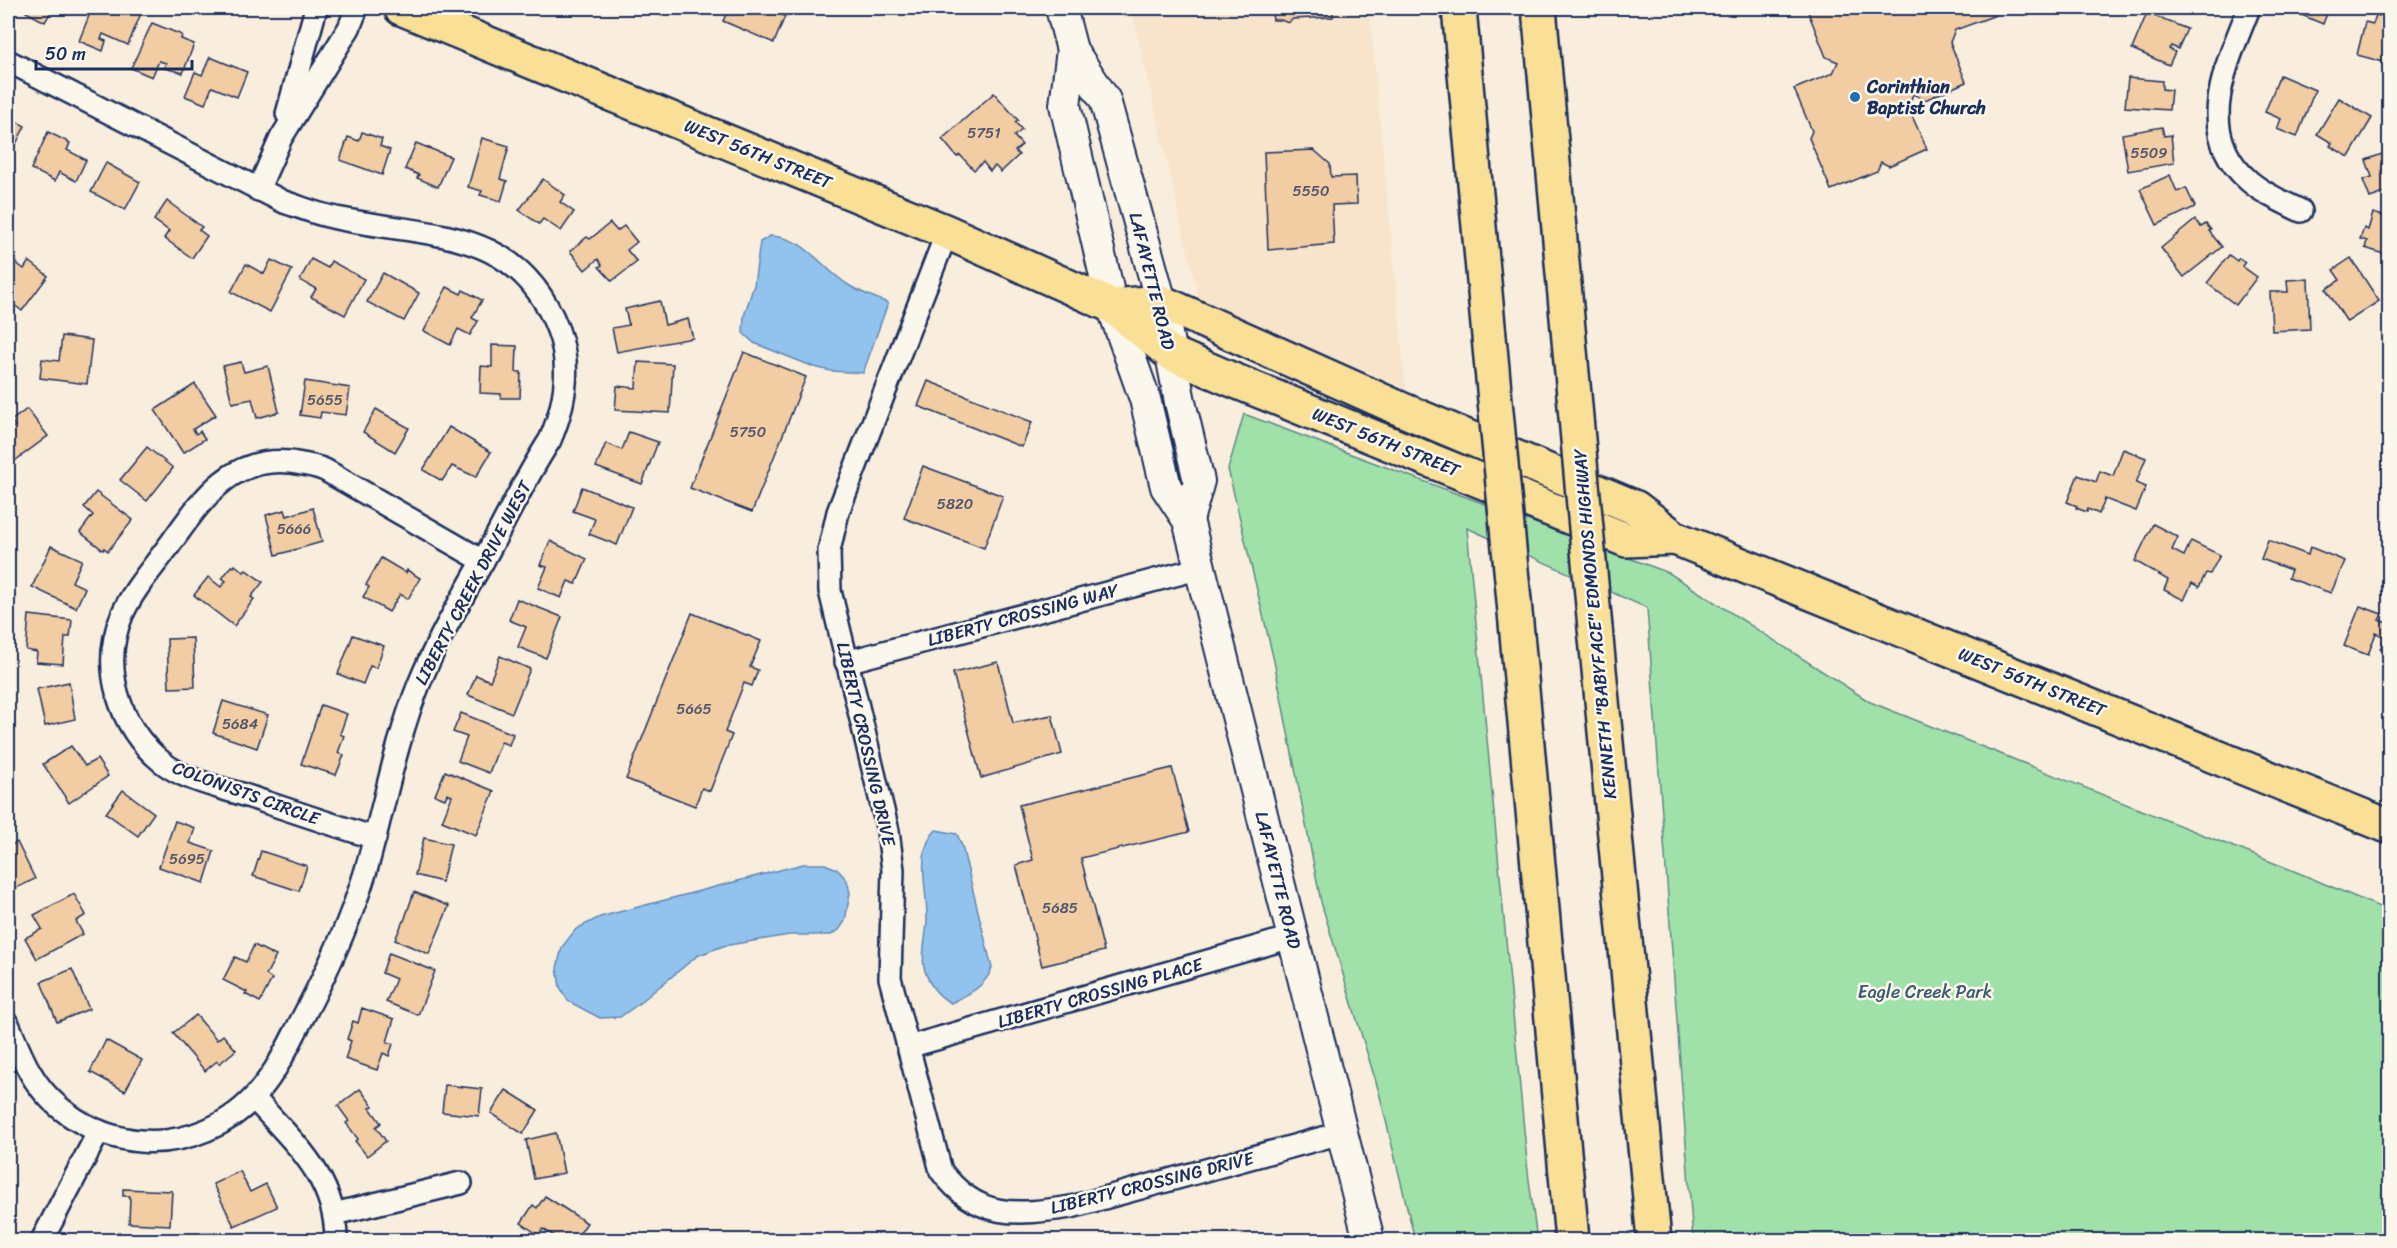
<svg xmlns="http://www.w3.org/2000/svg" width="2397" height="1248" viewBox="0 0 2397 1248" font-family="Sriracha,sans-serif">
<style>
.built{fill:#f7e4cb}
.green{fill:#a0e1aa;stroke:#5e8884;stroke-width:1.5}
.water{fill:#92c3ee;stroke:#6288b4;stroke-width:1.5}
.building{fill:#f2cca2;stroke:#1b2f5e;stroke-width:1.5}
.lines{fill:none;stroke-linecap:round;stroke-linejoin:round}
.minor-casing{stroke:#1b2f5e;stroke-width:26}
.secondary-casing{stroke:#1b2f5e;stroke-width:34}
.primary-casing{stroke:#1b2f5e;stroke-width:38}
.motorway-casing{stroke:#1b2f5e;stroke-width:38}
.minor{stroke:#fbf7ec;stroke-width:21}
.secondary{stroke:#fbf7ec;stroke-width:30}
.primary{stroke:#fadf96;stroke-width:33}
.motorway{stroke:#fadf96;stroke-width:33}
.motorway-bridge-casing{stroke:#1b2f5e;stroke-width:38;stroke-linecap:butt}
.motorway-bridge{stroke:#fadf96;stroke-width:33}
.poi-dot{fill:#1f6fb2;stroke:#fbf7ec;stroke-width:2}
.labels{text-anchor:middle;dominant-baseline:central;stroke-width:5;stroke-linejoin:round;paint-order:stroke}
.number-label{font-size:15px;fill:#51566f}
.poi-label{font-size:18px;font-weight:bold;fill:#1b2f5e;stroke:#fbf7ec;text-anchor:start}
.street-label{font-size:18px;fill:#1b2f5e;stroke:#fbf7ec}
.park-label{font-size:18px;fill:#3c5c71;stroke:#fbf7ec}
</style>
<rect width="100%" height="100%" fill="#f9eedd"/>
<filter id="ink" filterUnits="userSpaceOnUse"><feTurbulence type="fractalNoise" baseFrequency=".0167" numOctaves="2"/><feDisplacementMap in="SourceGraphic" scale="12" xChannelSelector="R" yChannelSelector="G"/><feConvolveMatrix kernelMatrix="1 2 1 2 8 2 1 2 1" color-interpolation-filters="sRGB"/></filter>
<g filter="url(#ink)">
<polygon class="built" points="1131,8 1369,8 1406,389 1199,300"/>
<polygon class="green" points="1244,414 1669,573 1870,702 2294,871 2389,911 2389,1240 1693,1240 1647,608 1467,528 1528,1172 1537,1240 1415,1240 1379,1092 1321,902 1274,661 1228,469"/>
<g class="water">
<path d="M770 236C807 237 820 268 850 286 861 293 876 298 888 303L863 373 831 371 814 367 754 343 743 333 744 316 754 285 760 242Z"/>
<path d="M936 830 957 834 962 846 992 968C985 987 968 994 951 1003 936 995 928 984 924 967 921 952 927 934 927 920 928 892 914 851 936 830Z"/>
<polygon points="803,864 825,864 837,869 847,880 850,893 845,921 839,930 831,935 789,935 723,946 697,956 637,1005 620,1017 600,1018 583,1009 568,1001 560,987 557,968 562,947 576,929 600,917"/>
</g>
<g class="building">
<polygon points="28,8 53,8 45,22 26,12"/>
<polygon points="92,8 135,8 142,11 128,45 103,34 101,39 106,41 103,51 79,41"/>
<polygon points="729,8 776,8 774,12 785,16 774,43 723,21"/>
<polygon points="1271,8 1333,8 1333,17 1293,19 1288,23 1281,20 1273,20"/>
<polygon points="1819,8 1993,8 1996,15 1955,30 1950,42 1966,82 1925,100 1913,94 1908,107 1927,149 1889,166 1881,162 1877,171 1831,190 1809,138 1812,131 1794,89 1833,73 1838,62 1826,57 1808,12"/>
<polygon points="2177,8 2195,8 2193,14"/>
<polygon points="2299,8 2329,8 2323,24 2297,13"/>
<polygon points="2147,13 2187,29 2178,49 2171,46 2169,49 2175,52 2169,65 2132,49"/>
<polygon points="2376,15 2390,19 2390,41 2384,62 2357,55 2365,22 2373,24"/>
<polygon points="152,23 182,35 181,39 194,44 183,73 164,68 166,63 159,61 152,77 131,68"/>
<polygon points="210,57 247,72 237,97 212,87 205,104 185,96 195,72 202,75"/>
<polygon points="2280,75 2315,90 2297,137 2277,129 2281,119 2265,112"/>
<polygon points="2128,78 2162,81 2162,89 2171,90 2169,110 2125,107"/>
<polygon points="994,93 1018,120 1015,122 1022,130 1014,136 1022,145 1015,151 1019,155 1001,172 995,166 990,171 983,162 974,170 960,155 957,157 942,139"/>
<polygon points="2339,98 2372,118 2349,157 2330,146 2332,143 2317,134"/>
<polygon points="8,115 8,117 25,126 14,148 8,144"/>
<polygon points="2162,127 2164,136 2171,135 2174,163 2128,171 2122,134"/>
<polygon points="48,132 70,143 67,150 86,160 76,181 59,172 55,181 31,169"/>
<polygon points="362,132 382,139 380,146 390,150 382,175 340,160 348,137 359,141"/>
<polygon points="482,138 509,146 500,179 507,181 501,201 480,195 482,191 468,187"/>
<polygon points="416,143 451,157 438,187 417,178 419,175 405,169"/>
<polygon points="1314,150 1330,164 1331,177 1356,176 1357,204 1332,205 1334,244 1268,250 1264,152"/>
<polygon points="2390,151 2390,191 2370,198 2363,180 2372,177 2366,160"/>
<polygon points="106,163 140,182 125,210 91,192"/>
<polygon points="2170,175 2177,192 2186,188 2195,207 2157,225 2140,189"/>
<polygon points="543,179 565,195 560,202 574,212 561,231 543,219 539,224 519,210"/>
<polygon points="167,201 202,227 199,230 207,236 192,258 164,238 169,231 154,220"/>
<polygon points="2373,213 2390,218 2390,256 2365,248 2367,241 2360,239 2364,228 2368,230"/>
<polygon points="2195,220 2201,227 2206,224 2211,230 2209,231 2222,247 2184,277 2161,248"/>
<polygon points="610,223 617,231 624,226 637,242 627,250 637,262 612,281 599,267 602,265 598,259 585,270 570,251 587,237 590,239"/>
<polygon points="2229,255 2237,261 2239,258 2245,262 2242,266 2257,277 2236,305 2207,283"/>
<polygon points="2351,258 2379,301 2347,322 2326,289 2340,280 2333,270"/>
<polygon points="311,259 328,268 331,261 364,279 345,315 311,297 316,289 300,280"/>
<polygon points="12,260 24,269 29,261 48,276 22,311 8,300 8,293 14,284 8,280 8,266"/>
<polygon points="271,260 292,270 270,312 231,292 246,264 264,274"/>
<polygon points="383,273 419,293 404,321 367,302"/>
<polygon points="2308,279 2310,329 2272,331 2270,292 2288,292 2287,280"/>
<polygon points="447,287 461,294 463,290 482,300 472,318 478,321 470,335 458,329 450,345 424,331"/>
<polygon points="660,301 665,325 688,319 693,338 617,352 612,328 629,325 625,309"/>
<polygon points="62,336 92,340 87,384 40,378 42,359 59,361"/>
<polygon points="492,345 517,346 516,372 521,372 520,398 501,398 501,394 480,393 481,366 492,367"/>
<polygon points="744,352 806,377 752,512 690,488"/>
<polygon points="241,362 244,372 268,366 279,412 257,418 252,399 232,403 223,366"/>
<polygon points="638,362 673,364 670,413 615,410 617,386 636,388"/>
<polygon points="305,381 350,388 346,415 321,412 320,418 300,415"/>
<polygon points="928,381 1032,422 1022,447 918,406"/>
<polygon points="195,384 216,415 193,429 196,434 200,431 205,439 183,453 155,410"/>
<polygon points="27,409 48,436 12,463 8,457 8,431 15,426 11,421"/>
<polygon points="376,409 409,428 395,452 363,432"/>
<polygon points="449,427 491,452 476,477 452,466 442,481 423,470"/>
<polygon points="629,432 658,442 642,484 596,467 606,443 622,450"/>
<polygon points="147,447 173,468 147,501 120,480"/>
<polygon points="2123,449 2146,458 2136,483 2146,487 2136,511 2105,499 2099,514 2088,509 2087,512 2076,508 2077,506 2067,502 2078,475 2096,482 2100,471 2113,476"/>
<polygon points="923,466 1003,496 984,548 904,518"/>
<polygon points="582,487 632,507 617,545 589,534 595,519 573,511"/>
<polygon points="96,492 133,520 108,551 104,548 103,550 80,532 93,515 84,507"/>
<polygon points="313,508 322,542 276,555 266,515 285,510 287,516"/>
<polygon points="2153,524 2178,537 2172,550 2184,556 2191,541 2220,555 2210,574 2206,573 2199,587 2192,583 2184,600 2164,590 2168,580 2135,561"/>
<polygon points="2268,540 2308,555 2310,547 2345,561 2331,593 2288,578 2291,570 2261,559"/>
<polygon points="550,541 587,559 576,584 568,581 561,598 538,588 547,567 540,565"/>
<polygon points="51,546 82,560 72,582 85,588 76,608 32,587"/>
<polygon points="381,558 406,573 407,570 420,578 408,599 400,594 389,612 363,597 369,587 366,585"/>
<polygon points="235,565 244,572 246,570 263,582 251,597 254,599 234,626 194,595 208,577 221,587 226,581 222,578 232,566 234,567"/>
<polygon points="517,599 562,617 546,658 518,647 526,627 509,620"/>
<polygon points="2360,606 2382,614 2379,620 2390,624 2390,653 2380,649 2385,637 2376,633 2368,655 2344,646"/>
<polygon points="692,613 761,641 750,667 758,670 752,686 744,683 725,732 732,735 710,791 702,788 695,806 626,779"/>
<polygon points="29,615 72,620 70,637 65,637 63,664 36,662 37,652 26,650"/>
<polygon points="353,635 384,646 376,668 370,666 363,684 338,674"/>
<polygon points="193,638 195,687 169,688 167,639"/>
<polygon points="500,656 530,669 512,713 468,695 476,675 490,681"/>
<polygon points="998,662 1013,723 1052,715 1062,754 981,778 953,673"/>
<polygon points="69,682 75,719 45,726 37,689"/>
<polygon points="223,701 268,715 257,748 213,733"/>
<polygon points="321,705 347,714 340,734 344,736 338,753 344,755 336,775 301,764"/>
<polygon points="461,713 513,734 509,745 501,742 489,773 458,761 467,737 453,732"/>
<polygon points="71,746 85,766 97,759 108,776 69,803 43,764"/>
<polygon points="1172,768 1189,832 1081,858 1104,951 1042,966 1016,865 1033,860 1019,805"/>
<polygon points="445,771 494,791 476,835 442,821 452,796 447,794 445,799 435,795"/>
<polygon points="123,790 154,813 138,836 106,813"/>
<polygon points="175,821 195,828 190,843 214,851 204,883 159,867"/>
<polygon points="424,838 451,844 442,882 415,875"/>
<polygon points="17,842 35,879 8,892 8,847"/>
<polygon points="261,851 307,866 299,891 253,876"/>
<polygon points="414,892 449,906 429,954 395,940 403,921 404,921"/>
<polygon points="74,894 86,915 76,921 83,934 37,959 25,938 42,929 34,915"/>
<polygon points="254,945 276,956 266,975 272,979 260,1002 245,994 247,992 223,980 235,957 246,962"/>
<polygon points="389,953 435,971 418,1015 386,1002 396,979 382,973"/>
<polygon points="72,969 89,1009 57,1022 41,982"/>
<polygon points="362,1008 394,1019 387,1042 393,1044 389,1056 383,1053 377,1070 345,1059 351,1041 347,1039 353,1021 358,1023"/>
<polygon points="196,1015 217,1040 223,1035 236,1050 219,1064 217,1061 205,1071 173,1033"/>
<polygon points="106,1040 142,1060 125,1091 90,1072"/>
<polygon points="445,1085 482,1089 479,1116 442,1112"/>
<polygon points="360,1089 373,1106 370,1108 381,1123 376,1127 386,1141 367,1156 355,1141 358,1139 346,1123 349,1121 338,1106"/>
<polygon points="506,1090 538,1110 523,1134 491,1113"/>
<polygon points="556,1133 564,1173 534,1179 526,1140"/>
<polygon points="240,1171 250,1192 266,1184 277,1207 234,1226 213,1184"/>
<polygon points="123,1189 172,1191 170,1225 129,1223 130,1196 123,1196"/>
<polygon points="545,1196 587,1223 575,1240 561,1240 543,1229 539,1235 521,1223 533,1205 537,1208"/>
</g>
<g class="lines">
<defs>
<g id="minor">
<path d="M2249 8C2227 64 2192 132 2249 181 2264 194 2283 202 2301 211"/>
<path d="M8 61 284 202C300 207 316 214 332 217 424 238 518 223 558 330 572 367 565 405 550 440 527 475 509 513 489 550 465 594 438 637 419 684 395 744 384 808 366 870 350 923 326 974 300 1023 288 1046 277 1070 260 1090 232 1125 185 1145 140 1141 95 1137 52 1111 30 1072 21 1057 15 1040 8 1024"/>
<polyline points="287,114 316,8"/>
<polyline points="258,190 281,138 349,28 357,8"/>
<path d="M947 232 838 512 829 551 830 591 888 831 893 870 890 978 941 1171C978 1220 1016 1215 1071 1207L1341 1133"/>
<polyline points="846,662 1201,568"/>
<path d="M375 838C330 824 286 809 241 794 215 786 183 779 162 762 119 727 100 667 122 615 133 590 152 569 168 547 200 503 228 456 290 462 303 464 314 465 325 470L483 561"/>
<polyline points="908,1047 1292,937"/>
<path d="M254 1098C293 1142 336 1177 336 1240"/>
<polyline points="334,1214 461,1183"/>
<polyline points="42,1240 99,1131"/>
</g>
<g id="secondary">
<polyline points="1061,8 1072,50 1105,100 1161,302 1180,402 1199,481 1188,520"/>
<polyline points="1072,50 1065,105 1112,306 1145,399 1166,487 1188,520 1369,1240"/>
</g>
<g id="primary">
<polyline points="401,8 947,232 1112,306 1170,353 1228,378 1626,540 1675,538"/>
<polyline points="1112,306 1161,302 1403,410 1636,508 1675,538 2390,827"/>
</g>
<g id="motorway">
<polyline points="1459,8 1492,369"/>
<polyline points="1539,8 1574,395"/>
<polyline points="1514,601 1572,1240"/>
<polyline points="1595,628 1654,1240"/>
</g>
</defs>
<use href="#minor" class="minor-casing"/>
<use href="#secondary" class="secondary-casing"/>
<use href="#primary" class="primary-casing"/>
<use href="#motorway" class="motorway-casing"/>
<use href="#minor" class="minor"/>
<use href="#secondary" class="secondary"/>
<use href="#primary" class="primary"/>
<use href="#motorway" class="motorway"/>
<defs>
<g id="motorway-bridge">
<polyline points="1492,369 1514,601"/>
<polyline points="1574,395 1595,628"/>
</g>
</defs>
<use href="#motorway-bridge" class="motorway-bridge-casing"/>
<use href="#motorway-bridge" class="motorway-bridge"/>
</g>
</g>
<circle class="poi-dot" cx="1855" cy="97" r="6"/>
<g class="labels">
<g class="number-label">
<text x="984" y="133">5751</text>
<text x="2149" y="153">5509</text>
<text x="1311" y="191">5550</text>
<text x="325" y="400">5655</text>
<text x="748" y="432">5750</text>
<text x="955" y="504">5820</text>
<text x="294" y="529">5666</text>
<text x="694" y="709">5665</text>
<text x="240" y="724">5684</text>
<text x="187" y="859">5695</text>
<text x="1060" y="908">5685</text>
</g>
<g class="poi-label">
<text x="1867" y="87">Corinthian<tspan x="1867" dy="21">Baptist Church</tspan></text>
</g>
<g class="street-label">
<text transform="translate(758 154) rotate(22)">WEST 56TH STREET</text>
<text transform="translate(1152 281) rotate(76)">LAFAYETTE ROAD</text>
<text transform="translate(1386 442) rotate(22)">WEST 56TH STREET</text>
<text transform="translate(473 583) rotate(-62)">LIBERTY CREEK DRIVE WEST</text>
<text transform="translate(1023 615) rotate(-15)">LIBERTY CROSSING WAY</text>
<text transform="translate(1595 624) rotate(-95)">KENNETH "BABYFACE" EDMONDS HIGHWAY</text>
<text transform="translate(2032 682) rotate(22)">WEST 56TH STREET</text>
<text transform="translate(866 744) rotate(77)">LIBERTY CROSSING DRIVE</text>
<text transform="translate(246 793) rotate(20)">COLONISTS CIRCLE</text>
<text transform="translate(1278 880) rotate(76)">LAFAYETTE ROAD</text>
<text transform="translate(1100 993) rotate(-16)">LIBERTY CROSSING PLACE</text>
<text transform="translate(1152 1183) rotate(-14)">LIBERTY CROSSING DRIVE</text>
</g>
<g class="park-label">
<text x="1925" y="992">Eagle Creek Park</text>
</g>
</g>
<rect width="2397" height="1248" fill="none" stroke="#fbf7ec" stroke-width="30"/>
<rect x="15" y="15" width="2367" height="1218" fill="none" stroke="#1b2f5e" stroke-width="2" filter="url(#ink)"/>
<path d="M36 60v9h156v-9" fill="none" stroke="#1b2f5e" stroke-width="3"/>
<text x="45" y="60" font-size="18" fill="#1b2f5e" stroke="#fbf7ec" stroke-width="4.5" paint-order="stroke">50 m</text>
</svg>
